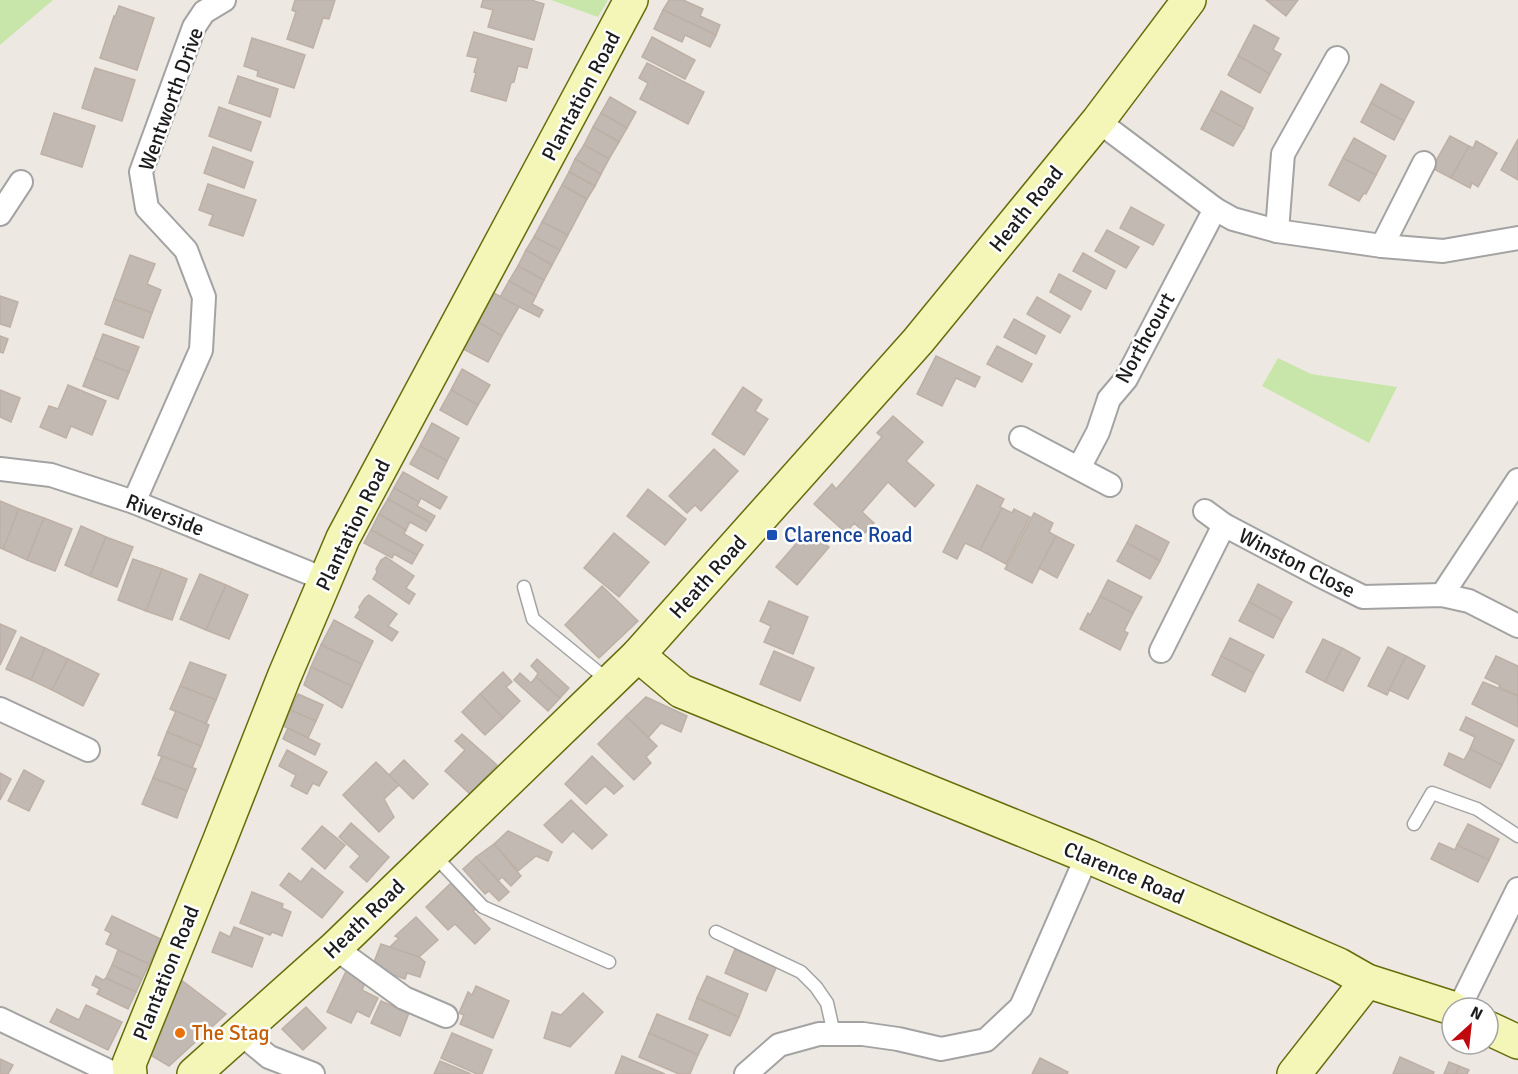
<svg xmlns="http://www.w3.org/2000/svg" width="1518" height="1074" viewBox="0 0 1518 1074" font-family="Signika,sans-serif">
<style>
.grass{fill:#c8e6aa}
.building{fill:#c1b9b2;stroke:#beb0a5;stroke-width:1.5}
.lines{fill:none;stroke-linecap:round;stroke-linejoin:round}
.lane-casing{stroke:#a3a3a3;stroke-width:15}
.street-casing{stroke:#a3a3a3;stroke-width:26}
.secondary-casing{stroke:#646d0a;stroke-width:36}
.lane{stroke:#fff;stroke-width:12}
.street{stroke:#fff;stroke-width:22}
.secondary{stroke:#f4f6b7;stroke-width:33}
.transit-dot{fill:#1a4fb4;stroke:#fff;stroke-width:2}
.food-dot{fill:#e8710a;stroke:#fff;stroke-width:2}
.labels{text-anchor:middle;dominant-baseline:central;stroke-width:5;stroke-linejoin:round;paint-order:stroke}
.street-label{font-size:21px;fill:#1c1c1c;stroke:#fff}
.transit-label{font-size:21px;fill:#164399;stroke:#fff;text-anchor:start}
.food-label{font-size:21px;fill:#c56008;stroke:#fff;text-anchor:start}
</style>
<rect width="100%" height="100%" fill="#ede9e2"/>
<g class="grass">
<polygon points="0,0 53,0 0,45"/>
<polygon points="551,0 608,0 598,17"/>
<polygon points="1278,358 1311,374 1397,387 1369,443 1262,386"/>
</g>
<g class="building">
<polygon points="295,0 335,0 329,19 323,18 313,48 287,39 296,12 292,10"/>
<polygon points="483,0 531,0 544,4 534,40 488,27 493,10 481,7"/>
<polygon points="669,0 683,0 703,9 700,16 720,25 716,35 663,10"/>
<polygon points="1266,0 1298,0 1286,16"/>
<polygon points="119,6 154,18 137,70 100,58 114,16 115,17"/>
<polygon points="663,10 716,35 710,47 685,35 682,42 654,29"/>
<polygon points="1254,25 1279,38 1273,50 1281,54 1270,74 1238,56"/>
<polygon points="474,32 532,49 527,68 518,66 514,82 511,83 506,101 471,91 476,73 474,72 478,58 467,56"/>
<polygon points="652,37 695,60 685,79 642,57"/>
<polygon points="252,38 305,55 294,88 257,76 258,71 244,66"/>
<polygon points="1238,56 1270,74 1260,93 1228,75"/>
<polygon points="647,63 704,92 688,124 640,99 648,83 639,78"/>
<polygon points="95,68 135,80 122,121 82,108"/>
<polygon points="238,76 278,89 270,117 229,103"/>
<polygon points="1381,84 1414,102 1404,121 1371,103"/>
<polygon points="1221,91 1253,108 1244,128 1211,110"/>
<polygon points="610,97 636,112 627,128 601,113"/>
<polygon points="1371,103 1404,121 1394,140 1361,122"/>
<polygon points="219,107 261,122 251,151 209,136"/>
<polygon points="1211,110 1244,128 1233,146 1201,129"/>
<polygon points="54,113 95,126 82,167 41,154"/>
<polygon points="601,113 627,128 619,142 593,127"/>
<polygon points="593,127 619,142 609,159 584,145"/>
<polygon points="1450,136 1469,146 1451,178 1432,168"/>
<polygon points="1354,138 1386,156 1376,175 1343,158"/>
<polygon points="1518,139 1518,180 1501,170"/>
<polygon points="1476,141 1497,153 1478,187 1472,183 1470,188 1451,178 1469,146 1473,148"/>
<polygon points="584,145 609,159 601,174 575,159"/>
<polygon points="213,147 253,162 244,188 204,173"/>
<polygon points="1343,158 1376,175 1366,194 1364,193 1359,201 1329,185"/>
<polygon points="575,159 601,174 595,186 569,172"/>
<polygon points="569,172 595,186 587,199 562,185"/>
<polygon points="208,184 256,200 243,236 209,225 213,215 199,210"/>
<polygon points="562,185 587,199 568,235 542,222"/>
<polygon points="1131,207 1164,225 1153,245 1120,228"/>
<polygon points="542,222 568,235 560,250 534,237"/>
<polygon points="1107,230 1139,247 1126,268 1095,251"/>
<polygon points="534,237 560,250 552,265 526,250"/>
<polygon points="526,250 552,265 544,280 518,266"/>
<polygon points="1083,253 1115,271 1106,289 1073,271"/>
<polygon points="130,255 155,264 147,284 161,290 152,313 114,299"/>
<polygon points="518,266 544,280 536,296 509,281"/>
<polygon points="1059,274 1091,291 1081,310 1050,292"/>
<polygon points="509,281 536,296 532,304 543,310 539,317 500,297"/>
<polygon points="494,293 519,307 502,336 478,322"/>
<polygon points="0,296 18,302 10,327 0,324"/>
<polygon points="1037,297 1070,316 1060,333 1027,314"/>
<polygon points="114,299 152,313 143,338 105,324"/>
<polygon points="1014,319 1045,336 1036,354 1004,337"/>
<polygon points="478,322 502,336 488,362 463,349"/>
<polygon points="103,334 139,347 129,372 94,358"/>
<polygon points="0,336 8,339 3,353 0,352"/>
<polygon points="997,346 1032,364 1022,382 987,364"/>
<polygon points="936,356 980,377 975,387 956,378 942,406 917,394"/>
<polygon points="94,358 129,372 118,399 83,386"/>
<polygon points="462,369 490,385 478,405 451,390"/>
<polygon points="68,385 106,401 92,435 71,426 66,438 40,427 49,406 58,409"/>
<polygon points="743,387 762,400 755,411 768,419 744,455 712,434"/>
<polygon points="0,390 20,398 11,422 0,417"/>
<polygon points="451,390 478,405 467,425 440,410"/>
<polygon points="893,416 923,442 906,461 934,485 915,507 888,482 862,512 874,523 865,533 854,523 846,533 814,504 832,484 836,489 882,437 877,433"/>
<polygon points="432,423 459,438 447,461 420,446"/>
<polygon points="420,446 447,461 438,479 410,464"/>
<polygon points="714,449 738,471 701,511 695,505 687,513 669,496"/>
<polygon points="403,472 447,497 440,509 421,498 419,502 394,488"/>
<polygon points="977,485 1004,499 1000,507 1002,508 980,550 965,543 957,559 943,552"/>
<polygon points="394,488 419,502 417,506 435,516 431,523 388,499"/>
<polygon points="648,489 686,519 665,545 627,516"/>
<polygon points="388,499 431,523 426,531 410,522 406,530 379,514"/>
<polygon points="0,501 19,509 3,549 0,548"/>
<polygon points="1002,508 1012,513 1014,509 1030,517 1006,564 980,550"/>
<polygon points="19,509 44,518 27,560 3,549"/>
<polygon points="1034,513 1053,523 1049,532 1056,536 1032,583 1005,569"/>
<polygon points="379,514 406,530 404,534 423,545 417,555 371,530"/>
<polygon points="44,518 72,529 55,571 27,560"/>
<polygon points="1136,525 1169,542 1160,561 1127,543"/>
<polygon points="81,526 106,537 90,576 65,565"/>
<polygon points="371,530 417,555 412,564 394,554 392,558 364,543"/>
<polygon points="808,530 829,547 797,585 776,567"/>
<polygon points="614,533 649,562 619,597 584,568"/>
<polygon points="1056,536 1074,545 1057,578 1039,568"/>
<polygon points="106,537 133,547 117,587 90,576"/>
<polygon points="1127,543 1160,561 1150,579 1117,561"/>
<polygon points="386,557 414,576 406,588 415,594 409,604 373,579 377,572 376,569 381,560"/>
<polygon points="133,559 162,569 146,611 118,600"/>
<polygon points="162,569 187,579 172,620 146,611"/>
<polygon points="200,574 226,585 206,630 180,619"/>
<polygon points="1108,580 1142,597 1133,613 1100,596"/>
<polygon points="1258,584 1292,602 1282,620 1249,602"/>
<polygon points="226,585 248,595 229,639 206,630"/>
<polygon points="602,586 638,621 599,658 565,625"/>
<polygon points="369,595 397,614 388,626 398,632 392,641 355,617 360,610 359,607 365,598"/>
<polygon points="1100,596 1133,613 1124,631 1128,633 1120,650 1080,629 1088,613 1090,615"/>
<polygon points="769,601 808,617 793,654 764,642 771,626 760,621"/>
<polygon points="1249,602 1282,620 1273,638 1239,621"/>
<polygon points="334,620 373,641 362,664 321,645"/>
<polygon points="0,624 16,631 0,665"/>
<polygon points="21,637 45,648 31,680 6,669"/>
<polygon points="1230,638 1264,655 1254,673 1221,656"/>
<polygon points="1323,639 1342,648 1325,682 1306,672"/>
<polygon points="321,645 362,664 352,686 311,667"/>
<polygon points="1388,647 1406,656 1387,695 1368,686"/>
<polygon points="45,648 68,659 52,690 31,680"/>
<polygon points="1342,648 1360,658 1343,691 1325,682"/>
<polygon points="774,651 814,668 800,701 760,684"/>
<polygon points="1221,656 1254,673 1245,692 1212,675"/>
<polygon points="1406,656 1425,666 1408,699 1389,690"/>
<polygon points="1496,656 1518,666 1518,696 1499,687 1500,685 1485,678"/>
<polygon points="68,659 99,674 83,706 52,690"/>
<polygon points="537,659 569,688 560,698 536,677 538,673 531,666"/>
<polygon points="190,662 226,675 216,700 180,686"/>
<polygon points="311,667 352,686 342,708 304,685"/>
<polygon points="503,672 512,682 506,687 520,701 503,718 480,694"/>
<polygon points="520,673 531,683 536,677 560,698 548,711 514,680"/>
<polygon points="1483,682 1518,696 1518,727 1472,704"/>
<polygon points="180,686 216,700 206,724 170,709"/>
<polygon points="298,694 323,705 316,721 290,710"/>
<polygon points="480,694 503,718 485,735 462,712"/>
<polygon points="646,697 687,716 681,732 661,723 648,738 626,716"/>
<polygon points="290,710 316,721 308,738 283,726"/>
<polygon points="176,711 209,725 201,746 167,732"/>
<polygon points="626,716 657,746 646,757 651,763 634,780 598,744"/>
<polygon points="1466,717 1514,740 1502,765 1470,749 1475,737 1460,730"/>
<polygon points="288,728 320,744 315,755 283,739"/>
<polygon points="167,732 201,746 192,768 158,755"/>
<polygon points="462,734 497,765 470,794 445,771 465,750 455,741"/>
<polygon points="1470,749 1502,765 1490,788 1444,765 1449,753 1464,760"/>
<polygon points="287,750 327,772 319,786 313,783 307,794 291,786 296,775 279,766"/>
<polygon points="162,756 196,769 187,791 153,778"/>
<polygon points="592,756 623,786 614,794 605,786 586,804 565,784"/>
<polygon points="404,760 428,784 413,799 389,775"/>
<polygon points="376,762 399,785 384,799 394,817 379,832 343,795"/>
<polygon points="24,770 44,781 29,811 8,801"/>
<polygon points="0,773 11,779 0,800"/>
<polygon points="153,778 187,791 177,818 142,804"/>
<polygon points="571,800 607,835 592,849 573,831 562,843 544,825"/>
<polygon points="351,823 389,857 367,882 350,867 360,856 339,837"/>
<polygon points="1468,824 1499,839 1489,860 1457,845"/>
<polygon points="322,826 345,845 325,869 302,849"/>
<polygon points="508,831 552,852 548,861 536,856 518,871 494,844"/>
<polygon points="1439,843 1455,850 1457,845 1489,860 1478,882 1431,859"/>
<polygon points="494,844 521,876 511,886 502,877 498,881 476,857"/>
<polygon points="476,857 509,892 499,901 489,891 485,894 463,869"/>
<polygon points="312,868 343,892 322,918 280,885 289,873 301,882"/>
<polygon points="451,883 476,909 473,911 490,929 475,944 455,924 448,930 426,907"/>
<polygon points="252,892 283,904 282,908 291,912 282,936 272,932 270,935 240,923"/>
<polygon points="112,916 161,939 149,964 106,944 111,933 105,930"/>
<polygon points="416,917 438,940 419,957 390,947 399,938 395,936"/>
<polygon points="234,927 263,938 252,967 212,952 220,932 230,937"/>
<polygon points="381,944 419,957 425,962 420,977 407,973 405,979 372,967"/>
<polygon points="735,949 776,968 766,991 725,973"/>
<polygon points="118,950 149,964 142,979 112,965"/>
<polygon points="112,965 142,979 136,992 106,978"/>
<polygon points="348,967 368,976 362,990 378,998 369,1017 357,1011 351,1023 327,1012"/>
<polygon points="96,976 103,980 106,978 136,992 128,1009 97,994 100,989 92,985"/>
<polygon points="707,976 748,994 739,1017 697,998"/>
<polygon points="180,979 226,1014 169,1066 147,1053"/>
<polygon points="476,986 509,1001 493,1038 460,1024 464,1015 459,1013 468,992 472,995"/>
<polygon points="583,993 603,1012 570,1047 544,1038 552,1012 561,1015"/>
<polygon points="697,998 739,1017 730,1036 689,1019"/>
<polygon points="381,1001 409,1013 400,1036 371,1023"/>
<polygon points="86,1005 122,1022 108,1050 50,1022 57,1009 79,1020"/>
<polygon points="306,1007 326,1028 303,1050 282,1029"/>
<polygon points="657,1014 708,1035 698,1055 649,1033"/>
<polygon points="452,1033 492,1050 482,1074 477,1074 441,1058"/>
<polygon points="649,1033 698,1055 690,1074 679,1074 639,1057"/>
<polygon points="622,1056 665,1074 615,1074"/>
<polygon points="1400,1057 1434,1072 1433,1074 1393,1074"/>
<polygon points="1040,1058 1068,1072 1067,1074 1032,1074"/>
<polygon points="0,1059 13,1065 8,1074 0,1074"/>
<polygon points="440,1061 471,1074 434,1074"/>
<polygon points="1449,1062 1459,1066 1456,1074 1444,1074"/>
<polygon points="1459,1066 1469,1070 1467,1074 1456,1074"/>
</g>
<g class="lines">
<defs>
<g id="lane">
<polyline points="524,587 533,619 610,682"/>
<polyline points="1414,824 1432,793 1477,809 1518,836"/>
<polyline points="433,854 483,907 609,962"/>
<polyline points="716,932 801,972 816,987 827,1003 834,1034"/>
</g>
<g id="street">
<polyline points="1098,121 1215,209 1233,219 1277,231 1382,246 1443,251 1518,238"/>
<polyline points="0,214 21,182"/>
<polyline points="1277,231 1283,154 1337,58"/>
<polyline points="1382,246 1424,163"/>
<polyline points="1021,438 1110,485"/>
<polyline points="1079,468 1098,432 1109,399 1126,379 1215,209"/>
<polyline points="0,469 51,475 134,502 324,579"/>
<polyline points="134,502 201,350 204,297 186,250 147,208 141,172 194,27 204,12 224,0"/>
<polyline points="1205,511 1224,525 1321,576 1363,597 1442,595 1469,601 1518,626"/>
<polyline points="1442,595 1518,480"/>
<polyline points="1161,651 1224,525"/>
<polyline points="0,709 88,750"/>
<polyline points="335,948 404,998 446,1016"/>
<polyline points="1459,1008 1518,889"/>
<polyline points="0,1019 115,1074"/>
<polyline points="240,1033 269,1057 313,1074"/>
<polyline points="746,1074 779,1045 819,1034 863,1034 898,1039 941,1049 986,1040 1021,1007 1087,856"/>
</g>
<g id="secondary">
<polyline points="638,655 681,691 1087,856 1339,965 1367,981 1452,1008"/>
<polyline points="1488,1028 1518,1042"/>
<polyline points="130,1074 129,1064 219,842 284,677 343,538 631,0"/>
<polyline points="194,1074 335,948 638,655 918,341 1098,121 1189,0"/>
<polyline points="1294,1074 1367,981"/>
</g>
</defs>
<use href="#lane" class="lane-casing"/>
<use href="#street" class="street-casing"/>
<use href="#secondary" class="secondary-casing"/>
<use href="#lane" class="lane"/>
<use href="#street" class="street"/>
<use href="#secondary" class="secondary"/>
</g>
<rect class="transit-dot" x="766" y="529" width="12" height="12" rx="3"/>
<circle class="food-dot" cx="180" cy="1033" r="6"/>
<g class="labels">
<g class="street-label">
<text transform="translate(581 96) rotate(-62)">Plantation Road</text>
<text transform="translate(171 99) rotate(-70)">Wentworth Drive</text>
<text transform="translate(1026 209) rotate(-51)">Heath Road</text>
<text transform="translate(1145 338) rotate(-61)">Northcourt</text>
<text transform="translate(165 515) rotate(21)">Riverside</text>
<text transform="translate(353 525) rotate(-64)">Plantation Road</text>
<text transform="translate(1297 563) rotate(27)">Winston Close</text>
<text transform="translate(708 577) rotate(-48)">Heath Road</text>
<text transform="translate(1124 873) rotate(23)">Clarence Road</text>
<text transform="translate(364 919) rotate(-44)">Heath Road</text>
<text transform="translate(166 973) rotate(-68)">Plantation Road</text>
</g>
<g class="transit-label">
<text x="784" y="535">Clarence Road</text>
</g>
<g class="food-label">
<text x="192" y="1033">The Stag</text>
</g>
</g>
<g transform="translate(1470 1026) rotate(27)"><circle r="28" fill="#ffffff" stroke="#a4a4a4" stroke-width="1.5"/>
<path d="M0-4.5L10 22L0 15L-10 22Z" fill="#bf090c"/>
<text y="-9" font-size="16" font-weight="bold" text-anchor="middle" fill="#1c1c1c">N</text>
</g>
</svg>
